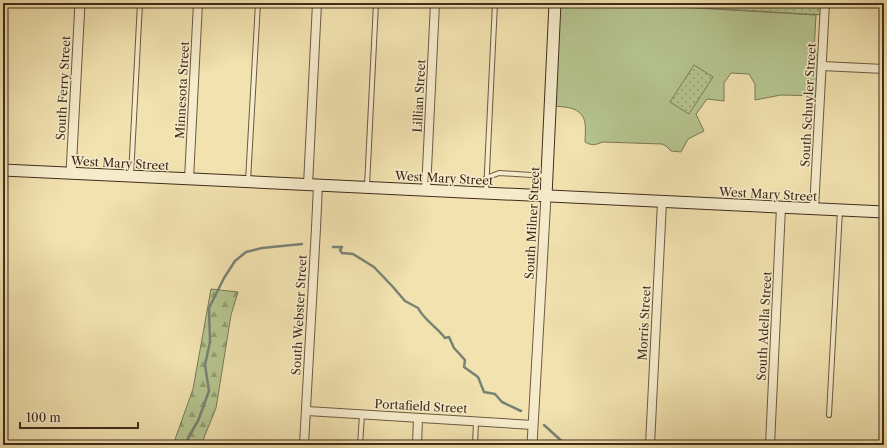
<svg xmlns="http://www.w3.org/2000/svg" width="887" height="448" viewBox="0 0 887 448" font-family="'Libre Caslon Text',serif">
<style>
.grass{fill:#b5c48f;stroke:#7b7856}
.forest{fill:url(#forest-firs);stroke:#7b7856}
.park{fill:url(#park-dots);stroke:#7b7856}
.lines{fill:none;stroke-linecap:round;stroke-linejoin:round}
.stream{stroke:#778374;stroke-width:2.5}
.service-casing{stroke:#6d5a41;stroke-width:6}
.minor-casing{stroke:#6d5a41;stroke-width:10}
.tertiary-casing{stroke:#6d5a41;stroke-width:11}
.secondary-casing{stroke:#412c1c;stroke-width:13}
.service{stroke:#f6eccb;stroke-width:4}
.minor{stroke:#f6eccb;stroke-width:8}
.tertiary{stroke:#f6eccb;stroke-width:9}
.secondary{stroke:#f6eccb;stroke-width:11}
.labels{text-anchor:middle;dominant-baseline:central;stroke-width:3;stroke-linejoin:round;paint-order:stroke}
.street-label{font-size:12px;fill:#412c1c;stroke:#f6eccb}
</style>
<defs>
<pattern id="forest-firs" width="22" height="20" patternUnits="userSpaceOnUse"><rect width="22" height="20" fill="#b5c48f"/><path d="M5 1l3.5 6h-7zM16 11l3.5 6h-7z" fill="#959f74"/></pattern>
<pattern id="park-dots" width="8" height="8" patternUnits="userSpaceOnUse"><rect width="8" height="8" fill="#b5c48f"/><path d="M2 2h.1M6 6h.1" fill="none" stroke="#959f74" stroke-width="1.8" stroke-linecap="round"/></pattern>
</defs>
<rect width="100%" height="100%" fill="#f1e2af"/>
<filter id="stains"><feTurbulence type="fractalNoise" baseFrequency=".005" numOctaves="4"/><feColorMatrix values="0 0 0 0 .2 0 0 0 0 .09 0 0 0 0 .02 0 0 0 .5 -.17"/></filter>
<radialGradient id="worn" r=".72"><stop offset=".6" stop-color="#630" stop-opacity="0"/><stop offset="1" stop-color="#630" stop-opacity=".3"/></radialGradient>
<path class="grass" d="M555 3H610L816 15 814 52 822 59 820 96 781 95 755 100V84L749 74 731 73 724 83V101L707 99 696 114 704 131 688 139 681 152 671 151 666 146 662 144 603 142C595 145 592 146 585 142 585 137 586 129 585 123 582 106 564 107 551 106Z"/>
<polygon class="forest" points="211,289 238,292 231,315 216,408 201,445 173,445 193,389"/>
<g class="park">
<polygon points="688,3 825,3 824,15 687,7"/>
<polygon points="694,65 713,77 689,114 670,102"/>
</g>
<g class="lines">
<g class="stream">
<path d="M333 247H342L340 250 342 253 353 254 374 267 393 287 405 301 418 308C424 320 437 327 445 338L449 337 454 348 465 360 464 367 478 377 484 392 495 394 502 402 521 411"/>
<polyline points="544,425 566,445"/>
<polyline points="186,445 189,436 198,421 209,391 205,365 210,342 209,308 224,278 235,261 246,252 262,248 302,244"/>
</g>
<defs>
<g id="service">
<polyline points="679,3 686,3"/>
<polyline points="131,176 140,3"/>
<polyline points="486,178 499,173 547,176"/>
<polyline points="248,181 258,3"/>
<polyline points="367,186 376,3"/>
<polyline points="486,192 495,3"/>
<polyline points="829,415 840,210"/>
<polyline points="360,445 362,415"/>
<polyline points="475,445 476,422"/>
</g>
<g id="minor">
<polyline points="822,66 884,69"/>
<polyline points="189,179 198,3"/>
<polyline points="308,185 317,3"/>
<polyline points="426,190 435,3"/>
<polyline points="814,209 825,3"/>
<polyline points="307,411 533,425"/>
<polyline points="304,445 316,228 318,185"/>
<polyline points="417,445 418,418"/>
<polyline points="650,445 662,202"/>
<polyline points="770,445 781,207"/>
</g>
<g id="tertiary">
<polyline points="71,173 80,3"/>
<polyline points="532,445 546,196"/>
</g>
<g id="secondary">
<polyline points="3,170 884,212"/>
<polyline points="546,196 555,3"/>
</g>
</defs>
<use href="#service" class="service-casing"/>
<use href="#minor" class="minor-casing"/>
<use href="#tertiary" class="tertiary-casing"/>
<use href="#secondary" class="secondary-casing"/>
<use href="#service" class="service"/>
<use href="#minor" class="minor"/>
<use href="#tertiary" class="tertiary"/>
<use href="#secondary" class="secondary"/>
</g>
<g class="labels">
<g class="street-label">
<text transform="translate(63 88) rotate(-87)">South Ferry Street</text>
<text transform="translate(182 90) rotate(-87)">Minnesota Street</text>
<text transform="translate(419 96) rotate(-87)">Lillian Street</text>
<text transform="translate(808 105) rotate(-87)">South Schuyler Street</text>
<text transform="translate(120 163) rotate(3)">West Mary Street</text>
<text transform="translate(444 178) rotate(3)">West Mary Street</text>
<text transform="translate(768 194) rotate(3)">West Mary Street</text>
<text transform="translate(532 223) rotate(-87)">South Milner Street</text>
<text transform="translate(299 315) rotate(-87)">South Webster Street</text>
<text transform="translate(644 323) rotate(-87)">Morris Street</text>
<text transform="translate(764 326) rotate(-87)">South Adella Street</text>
<text transform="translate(421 406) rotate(3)">Portafield Street</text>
</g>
</g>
<rect width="887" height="448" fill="none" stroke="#f1e2af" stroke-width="16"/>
<rect x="4" y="4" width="879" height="440" fill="none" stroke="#412c1c" stroke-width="2"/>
<rect x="8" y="8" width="871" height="432" fill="none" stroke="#412c1c"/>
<path d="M20 422v6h118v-6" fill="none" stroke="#412c1c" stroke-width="2"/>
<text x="26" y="422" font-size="12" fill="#412c1c" stroke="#f6eccb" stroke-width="3" paint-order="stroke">100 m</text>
<rect width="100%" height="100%" filter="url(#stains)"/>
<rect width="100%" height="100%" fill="url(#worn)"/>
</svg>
